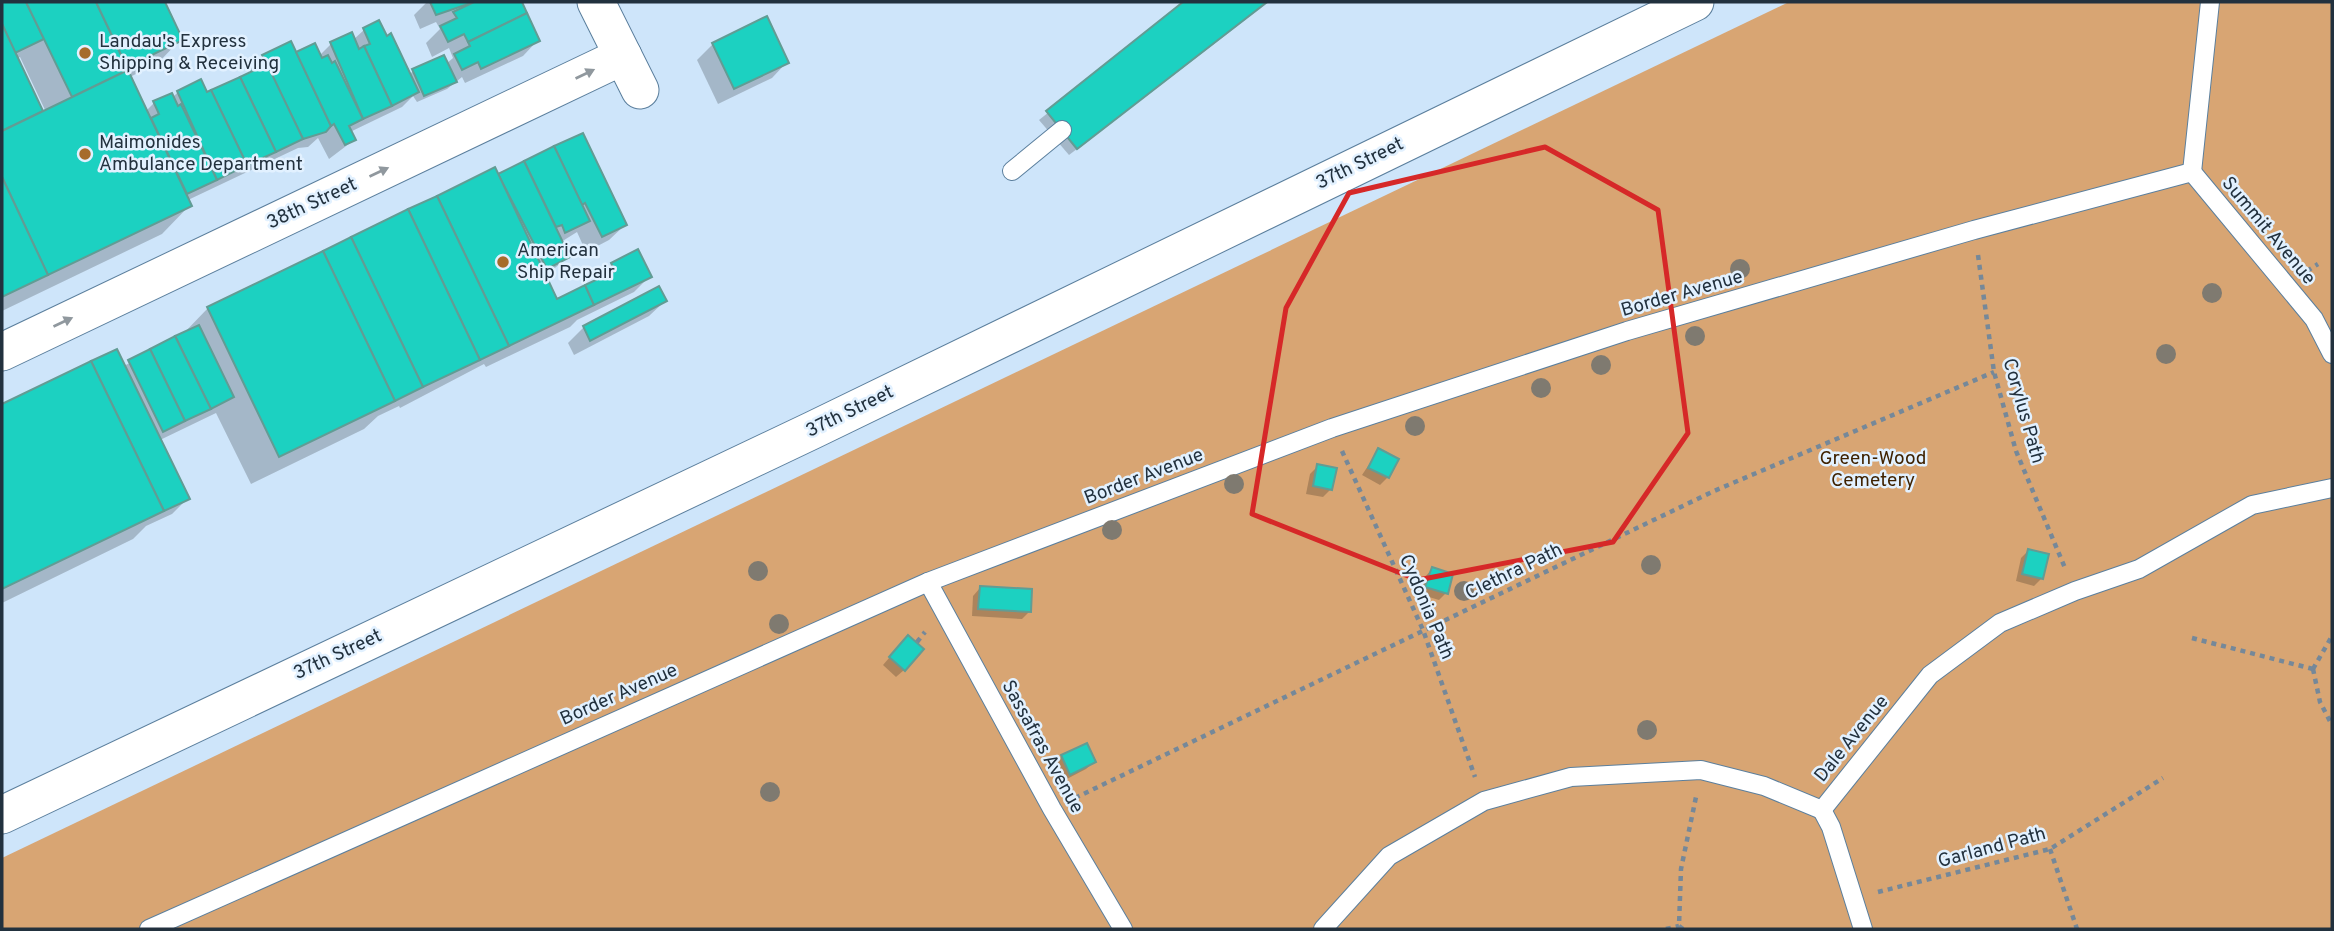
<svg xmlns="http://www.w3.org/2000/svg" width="2334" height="931" viewBox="0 0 2334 931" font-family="Overpass,sans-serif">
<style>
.green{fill:#d8a573}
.shadow{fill:#0003;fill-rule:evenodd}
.building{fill:#1cd1c1;stroke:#629c94;stroke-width:2}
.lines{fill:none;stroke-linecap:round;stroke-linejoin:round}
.service-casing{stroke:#5b7f9d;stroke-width:20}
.minor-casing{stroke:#5b7f9d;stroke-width:39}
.path{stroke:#758899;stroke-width:4.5;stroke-dasharray:5 5;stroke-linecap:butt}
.service{stroke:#fff;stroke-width:18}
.minor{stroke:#fff;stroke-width:37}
.tree{fill:#7f7a70}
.oneway{fill:#90989e}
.marked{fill:none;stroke:#d62828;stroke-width:5;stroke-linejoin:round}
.poi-dot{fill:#a66c2b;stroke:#e2f1ff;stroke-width:2.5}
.labels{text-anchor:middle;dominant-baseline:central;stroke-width:5;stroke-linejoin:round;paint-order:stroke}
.poi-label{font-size:19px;fill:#22313e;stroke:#e2f1ff;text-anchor:start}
.street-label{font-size:19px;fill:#22313e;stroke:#e2f1ff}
.park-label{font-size:19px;fill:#3f2200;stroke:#e2f1ff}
</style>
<rect width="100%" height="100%" fill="#cee5fa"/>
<polygon class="green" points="1789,2 2332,2 2332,929 2,929 2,858"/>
<g class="shadow">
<path d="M2 2H164L181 39 159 62 130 77 146 111 154 103 172 98 178 92 206 94 249 74 248 71 263 56H319L331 44 353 40 364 30 379 23 409 75 413 71 446 64 453 58 449 48 432 57 426 43 440 29 436 22 420 29 414 15 427 2H520L538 40 523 56 465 83 462 77 447 89 417 102 413 96 402 107 350 132 354 140 329 159 318 138 308 147 298 148 188 200 190 205 162 234 2 311ZM20 57 46 112 34 117 41 110 16 59Z"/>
<polygon points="1187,2 1269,2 1069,155 1039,120"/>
<polygon points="713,44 787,62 772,78 718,104 697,60"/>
<polygon points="582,135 625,225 609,240 586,252 577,232 561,242 568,257 544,277 556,301 597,281 612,264 650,276 634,292 577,320 570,327 486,367 484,364 400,408 399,406 378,416 364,429 251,484 216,413 160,440 188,498 172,514 146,526 133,539 2,603 2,406 117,351 124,366 182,335 208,308"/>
<polygon points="665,301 649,316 574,355 568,343 584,327"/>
<polygon points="1378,451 1388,477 1380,485 1362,475"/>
<polygon points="1318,466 1331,489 1323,497 1306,494 1310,474"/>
<polygon points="2028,551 2042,578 2034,586 2016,581 2021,558"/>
<polygon points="1432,569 1446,593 1439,600 1419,594 1425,577"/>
<polygon points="980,588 1029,612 1022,619 972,616 973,596"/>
<polygon points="901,644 904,670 896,677 883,665"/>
<polygon points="1062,756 1094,762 1086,769 1063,781 1055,764"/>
</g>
<g class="building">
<polygon points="2,2 26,2 44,39 15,53 2,24"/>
<polygon points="26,2 96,2 128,70 72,97"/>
<polygon points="96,2 165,2 183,40 127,67"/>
<polygon points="430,2 474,2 436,15"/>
<polygon points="474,2 522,2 527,13 468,42 464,34 448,42 440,26 457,18 453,12"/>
<polygon points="1183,2 1267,2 1077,149 1046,111"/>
<polygon points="527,13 540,41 481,69 478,62 462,70 454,54 470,46 468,42"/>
<polygon points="767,16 789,63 734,89 712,43"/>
<polygon points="379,20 387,36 391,33 419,92 392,106 364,46 370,44 363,28"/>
<polygon points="2,24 43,111 2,131"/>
<polygon points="352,32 359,49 364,46 392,106 363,119 330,42"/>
<polygon points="291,41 331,126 326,132 303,139 262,55"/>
<polygon points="315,43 322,58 328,55 332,63 335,61 363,119 349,126 356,140 345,145 334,124 331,126 296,52"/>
<polygon points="444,55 457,82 424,96 412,69"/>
<polygon points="267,64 303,139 276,152 240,77"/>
<polygon points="128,70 192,206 48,275 2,177 2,131"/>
<polygon points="240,77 276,152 247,165 211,90"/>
<polygon points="201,79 207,92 211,90 247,165 217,180 177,91"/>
<polygon points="172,93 178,106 181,104 217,180 187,194 151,118 159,114 153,101"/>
<polygon points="583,133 627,225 602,237 585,203 582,205 554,146"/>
<polygon points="554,146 590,221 565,233 562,225 556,227 524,161"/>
<polygon points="524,161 570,257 547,269 498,174"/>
<polygon points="495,167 557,299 585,285 594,305 509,346 437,196"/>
<polygon points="2,177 48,275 2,297"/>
<polygon points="437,196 509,346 480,360 408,209"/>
<polygon points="408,209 480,360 423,387 351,237"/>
<polygon points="351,237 423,387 395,401 323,251"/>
<polygon points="638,249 652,277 594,305 585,285 615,271 611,263"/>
<polygon points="323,251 395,401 279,457 207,307"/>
<polygon points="659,286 667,301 590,341 583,326"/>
<polygon points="199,325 234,397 211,409 175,336"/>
<polygon points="175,336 211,409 185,421 150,349"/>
<polygon points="117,349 190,499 164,511 91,361"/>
<polygon points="150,349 185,421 163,432 128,360"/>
<polygon points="91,361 164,511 2,589 2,404"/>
<polygon points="1378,448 1399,459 1389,478 1368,468"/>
<polygon points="1317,464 1337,468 1332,490 1313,486"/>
<polygon points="2028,549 2049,554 2043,579 2022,574"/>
<polygon points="1432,567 1453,574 1448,594 1425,587"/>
<polygon points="980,586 1032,589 1031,612 978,609"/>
<polygon points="908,635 924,649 905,671 889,657"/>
<polygon points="1087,743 1096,762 1070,775 1061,755"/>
</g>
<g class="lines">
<defs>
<g id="service">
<polyline points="1012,171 1062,130"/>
<polyline points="2192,172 2314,319 2332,354"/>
<polyline points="2192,172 2210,2"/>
<polyline points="928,582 1052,809 1123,929"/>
<polyline points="1822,810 1831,827 1863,929"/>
<polyline points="149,929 928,582 1332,428 1627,331 1974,230 2192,172"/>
<polyline points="1323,929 1389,856 1484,801 1571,777 1701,770 1764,786 1822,810 1930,675 2000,623 2075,591 2139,569 2252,505 2332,488"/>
</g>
<g id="minor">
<polyline points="596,2 640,90"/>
<polyline points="2,352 623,56"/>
<polyline points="2,815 813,430 1695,2"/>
</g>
</defs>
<use href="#service" class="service-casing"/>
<use href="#minor" class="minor-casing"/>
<g class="path">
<polyline points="1978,255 1994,372 2016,451 2065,568"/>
<polyline points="2307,271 2318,264"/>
<polyline points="1342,451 1423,630 1475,777"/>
<polyline points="2192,638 2313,669"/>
<polyline points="917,642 925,632"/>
<polyline points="2313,669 2320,702 2332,725"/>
<polyline points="2313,669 2332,636"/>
<polyline points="1075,798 1714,491 1994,372"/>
<polyline points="2050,849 2077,929"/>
<polyline points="1878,892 2050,849 2163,778"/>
<polyline points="1666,929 1679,926"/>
<polyline points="1683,929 1679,926 1681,869 1696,797"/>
</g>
<use href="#service" class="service"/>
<use href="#minor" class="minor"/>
</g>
<g class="tree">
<circle cx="1740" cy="269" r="10"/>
<circle cx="2212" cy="293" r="10"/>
<circle cx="1695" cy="336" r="10"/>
<circle cx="2166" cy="354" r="10"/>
<circle cx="1601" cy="365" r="10"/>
<circle cx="1541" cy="388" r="10"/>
<circle cx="1415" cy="426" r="10"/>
<circle cx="1234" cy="484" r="10"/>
<circle cx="1112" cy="530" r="10"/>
<circle cx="1651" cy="565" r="10"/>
<circle cx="758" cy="571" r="10"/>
<circle cx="1464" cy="591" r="10"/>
<circle cx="779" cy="624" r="10"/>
<circle cx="1647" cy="730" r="10"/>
<circle cx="770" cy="792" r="10"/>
</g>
<defs><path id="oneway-solid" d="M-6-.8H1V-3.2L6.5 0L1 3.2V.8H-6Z" transform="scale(1.75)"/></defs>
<g class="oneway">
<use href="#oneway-solid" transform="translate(585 74) rotate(-26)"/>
<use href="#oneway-solid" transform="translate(379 172) rotate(-25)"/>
<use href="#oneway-solid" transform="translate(63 322) rotate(-25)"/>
</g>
<path class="marked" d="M1545 147 1658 210 1688 433 1613 542 1418 580 1252 514 1286 308 1349 193Z"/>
<g class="poi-dot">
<circle cx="85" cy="53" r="7"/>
<circle cx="85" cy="154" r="7"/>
<circle cx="503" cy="262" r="7"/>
</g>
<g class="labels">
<g class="poi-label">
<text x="99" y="42">Landau's Express<tspan x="99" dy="22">Shipping &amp; Receiving</tspan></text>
<text x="99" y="143">Maimonides<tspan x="99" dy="22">Ambulance Department</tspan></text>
<text x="517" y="251">American<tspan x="517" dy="22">Ship Repair</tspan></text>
</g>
<g class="street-label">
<text transform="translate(1360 164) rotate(-26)">37th Street</text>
<text transform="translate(312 204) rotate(-25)">38th Street</text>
<text transform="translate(2268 231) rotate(50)">Summit Avenue</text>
<text transform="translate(1682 294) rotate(-16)">Border Avenue</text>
<text transform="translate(2023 411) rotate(74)">Corylus Path</text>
<text transform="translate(850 412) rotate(-26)">37th Street</text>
<text transform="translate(1144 477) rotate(-21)">Border Avenue</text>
<text transform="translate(1514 572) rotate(-26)">Clethra Path</text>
<text transform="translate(1426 607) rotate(67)">Cydonia Path</text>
<text transform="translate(338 655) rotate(-25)">37th Street</text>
<text transform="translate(619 695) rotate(-24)">Border Avenue</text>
<text transform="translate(1852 739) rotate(-51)">Dale Avenue</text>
<text transform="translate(1042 747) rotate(61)">Sassafras Avenue</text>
<text transform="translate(1992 848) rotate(-15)">Garland Path</text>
</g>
<g class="park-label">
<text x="1873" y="459">Green-Wood<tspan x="1873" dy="22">Cemetery</tspan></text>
</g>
</g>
<rect width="2334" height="931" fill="none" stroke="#22313e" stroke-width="7"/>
</svg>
